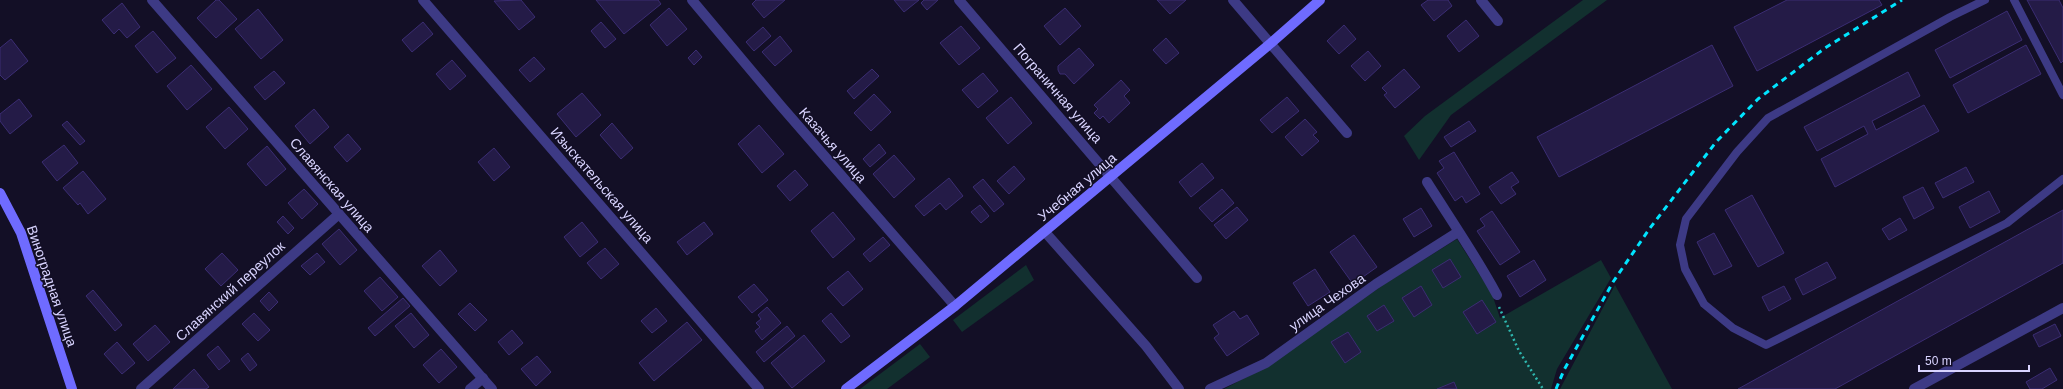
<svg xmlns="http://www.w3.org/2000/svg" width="2063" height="389" viewBox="0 0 2063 389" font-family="Arial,sans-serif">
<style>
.green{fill:#12302f}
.building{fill:#241b47;stroke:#3b2d73}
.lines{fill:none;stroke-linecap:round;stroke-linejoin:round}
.path{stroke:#2fb8b0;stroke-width:2.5;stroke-dasharray:2 3;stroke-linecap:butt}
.lane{stroke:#3d3a85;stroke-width:8}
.street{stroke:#3d3a85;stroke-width:10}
.secondary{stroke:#6f6bff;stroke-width:10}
.rail{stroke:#00e5ff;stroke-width:3;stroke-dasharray:6 5;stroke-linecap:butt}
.labels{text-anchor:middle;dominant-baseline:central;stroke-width:3;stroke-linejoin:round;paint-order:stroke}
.street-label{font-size:14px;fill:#d9d4ff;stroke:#130f26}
</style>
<rect width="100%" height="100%" fill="#130f26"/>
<g class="green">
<polygon points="1583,0 1607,0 1451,115 1419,160 1404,136 1425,116"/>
<polygon points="1457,239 1492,294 1500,318 1601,260 1611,278 1557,369 1551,389 1224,389 1267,366 1386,283"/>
<polygon points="1026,265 1034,280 962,332 953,320"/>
<polygon points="1615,285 1672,389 1560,389"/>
<polygon points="920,344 930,357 887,389 860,389"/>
</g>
<g class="building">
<polygon points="216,0 219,0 237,19 216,38 197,18"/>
<polygon points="521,0 535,17 519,30 494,1"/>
<polygon points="596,0 658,0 661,4 624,34"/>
<polygon points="756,0 785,0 764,18 752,4"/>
<polygon points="894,0 919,0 904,12"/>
<polygon points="924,0 938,0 927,10 921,3"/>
<polygon points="1157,0 1186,0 1170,14"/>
<polygon points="1428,0 1448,0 1452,6 1434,21 1421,5"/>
<polygon points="1787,0 1879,0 1882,5 1757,71 1734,27"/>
<polygon points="2027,0 2059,0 2063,8 2063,61 2061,63"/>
<polygon points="122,3 140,27 127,38 119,29 114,34 102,20"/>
<polygon points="669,8 687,29 667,46 650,25"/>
<polygon points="1065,8 1081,26 1060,45 1044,26"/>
<polygon points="258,9 283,40 261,59 235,29"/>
<polygon points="2007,11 2022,40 1950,78 1935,50"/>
<polygon points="1466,20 1479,36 1459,52 1447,36"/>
<polygon points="423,22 433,34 412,52 402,40"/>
<polygon points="601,22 616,39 605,48 591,31"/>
<polygon points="1344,25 1356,39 1339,54 1327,41"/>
<polygon points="961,26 980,48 959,65 940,43"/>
<polygon points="763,27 771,36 754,51 746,42"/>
<polygon points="153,31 176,58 157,73 135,46"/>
<polygon points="780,36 792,51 775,66 762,52"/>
<polygon points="1166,38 1179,53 1166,64 1153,50"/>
<polygon points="11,39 28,61 5,80 0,75 0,48"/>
<polygon points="1712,45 1733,86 1559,177 1537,137"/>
<polygon points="2026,45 2041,74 1968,113 1953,85"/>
<polygon points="1079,48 1094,65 1074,84 1065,74 1060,74 1058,70 1058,66"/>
<polygon points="696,50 702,57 694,65 688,58"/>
<polygon points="1368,51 1381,66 1365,81 1351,66"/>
<polygon points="534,57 545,69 530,82 519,70"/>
<polygon points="452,60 466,76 450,90 436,74"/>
<polygon points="191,65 212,89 187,110 167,86"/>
<polygon points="872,69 879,76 854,99 847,91"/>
<polygon points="1404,69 1420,87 1395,108 1384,95 1387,93 1382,88"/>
<polygon points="274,71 285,83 265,100 254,87"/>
<polygon points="1908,72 1920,96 1872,121 1876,130 1924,105 1939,131 1835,187 1821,159 1868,134 1864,126 1817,151 1804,127"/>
<polygon points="983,73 998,91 978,108 962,90"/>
<polygon points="1121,80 1130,90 1124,96 1130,103 1109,123 1103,116 1100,119 1094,113 1098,109 1094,105"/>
<polygon points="582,93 601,115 576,137 557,114"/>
<polygon points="874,94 891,112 871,131 854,113"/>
<polygon points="1011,97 1032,123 1008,144 986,118"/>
<polygon points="1287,97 1299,111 1272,133 1260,120"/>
<polygon points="19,99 32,116 10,134 0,121 0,114"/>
<polygon points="229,107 248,129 225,149 206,127"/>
<polygon points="314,109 329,127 310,144 295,126"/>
<polygon points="1305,119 1317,132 1313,135 1319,141 1302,156 1285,137"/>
<polygon points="67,121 85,141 80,145 62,125"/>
<polygon points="1469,121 1476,131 1451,147 1444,137"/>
<polygon points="612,123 633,148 621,159 600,135"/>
<polygon points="759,125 784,154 762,173 738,144"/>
<polygon points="348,134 361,149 347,162 334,147"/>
<polygon points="879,144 886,153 870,167 863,159"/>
<polygon points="64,145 78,163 57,181 42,162"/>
<polygon points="267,146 286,169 266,186 247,164"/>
<polygon points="494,148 510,167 494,181 478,162"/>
<polygon points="1454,152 1480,194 1466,203 1462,196 1455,201 1437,173 1444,168 1439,161"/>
<polygon points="894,155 915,179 894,198 873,174"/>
<polygon points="1202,163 1214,178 1191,197 1179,182"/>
<polygon points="1014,166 1025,179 1009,194 997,181"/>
<polygon points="1966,167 1974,182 1943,198 1935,183"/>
<polygon points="795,170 808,185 790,201 777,186"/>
<polygon points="83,171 106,199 88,214 80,203 78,205 63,188"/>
<polygon points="1512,172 1519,182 1511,187 1516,194 1501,204 1489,187"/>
<polygon points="949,178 963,196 946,210 940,203 924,216 915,206"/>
<polygon points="983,179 1004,204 994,212 973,187"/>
<polygon points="1923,187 1934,208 1914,219 1903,197"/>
<polygon points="304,189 318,204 302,219 288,203"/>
<polygon points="1222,189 1234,203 1212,222 1199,208"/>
<polygon points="1989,191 2000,212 1970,228 1959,207"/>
<polygon points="1752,195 1784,253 1758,267 1725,210"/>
<polygon points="980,205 989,216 981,223 971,212"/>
<polygon points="1237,207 1248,220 1226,239 1214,225"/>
<polygon points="1421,208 1432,226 1414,237 1403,219"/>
<polygon points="2063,210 2063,263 1835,389 1738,389"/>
<polygon points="1492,211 1520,252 1500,265 1477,231 1485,226 1480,219"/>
<polygon points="833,212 855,239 833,258 811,231"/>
<polygon points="283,216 294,228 288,234 277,222"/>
<polygon points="1900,218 1907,230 1889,240 1882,229"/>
<polygon points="582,222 598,242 580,257 564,237"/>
<polygon points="704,222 713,234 687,255 677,242"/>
<polygon points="339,229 357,250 340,265 322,244"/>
<polygon points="1714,233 1732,266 1714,275 1697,242"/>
<polygon points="1354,235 1377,267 1353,284 1330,252"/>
<polygon points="883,237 890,245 870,262 863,254"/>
<polygon points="605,248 619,264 601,279 587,263"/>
<polygon points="440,250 457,271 440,286 422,266"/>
<polygon points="222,253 238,270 221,286 205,269"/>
<polygon points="317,253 325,262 310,275 301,266"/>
<polygon points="1450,259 1461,277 1443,288 1432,270"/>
<polygon points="1534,260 1546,280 1520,297 1507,276"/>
<polygon points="1827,262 1836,278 1803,295 1795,279"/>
<polygon points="1315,269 1330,292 1308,306 1293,283"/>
<polygon points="848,271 863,289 843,306 827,288"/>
<polygon points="380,277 398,297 382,311 364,291"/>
<polygon points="754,284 768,300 752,313 738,297"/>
<polygon points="1421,286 1432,305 1414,317 1402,298"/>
<polygon points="1784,286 1791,299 1769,311 1762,297"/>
<polygon points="93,290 122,325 115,331 86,296"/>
<polygon points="269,292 278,302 269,311 260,301"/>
<polygon points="403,298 410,306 375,336 368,328"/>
<polygon points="1482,300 1496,322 1477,334 1463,312"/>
<polygon points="470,303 487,320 475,331 458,314"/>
<polygon points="1384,305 1394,321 1377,331 1367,316"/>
<polygon points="767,307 781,323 762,340 755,331 760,327 756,323 761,319 758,315"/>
<polygon points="656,308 667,321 652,333 641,321"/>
<polygon points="1234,311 1240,319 1247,315 1259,334 1227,356 1214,338 1219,334 1213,325"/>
<polygon points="254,313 270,330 258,341 242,324"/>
<polygon points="411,313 429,335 414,348 395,326"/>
<polygon points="831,313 850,336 841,343 822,321"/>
<polygon points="687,322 702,340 654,381 639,363"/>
<polygon points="2055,324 2061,336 2039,347 2033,335"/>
<polygon points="155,325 170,342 148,361 133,344"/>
<polygon points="787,326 795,336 764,362 756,352"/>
<polygon points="512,330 523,343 509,355 498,342"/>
<polygon points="1348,332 1361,352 1345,363 1331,342"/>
<polygon points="804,335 825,361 792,388 771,363"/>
<polygon points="117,342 135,363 122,374 104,354"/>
<polygon points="218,346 230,361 219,370 207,355"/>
<polygon points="441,349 457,367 439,383 423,365"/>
<polygon points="248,353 257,365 250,371 241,359"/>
<polygon points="537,356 551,372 536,386 521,369"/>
<polygon points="2050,368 2057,380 2042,389 2030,389 2026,382"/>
<polygon points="194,369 209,387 206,389 173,389"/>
<polygon points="1454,382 1457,389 1437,389"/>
</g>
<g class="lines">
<polyline class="path" points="1499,307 1519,351 1543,389"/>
<g class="lane">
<polyline points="1985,0 1950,17 1768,118 1737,152 1686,219 1680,245 1685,269 1704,304 1733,328 1766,345 2007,223 2063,179"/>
<polyline points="2014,0 2063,95"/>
</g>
<g class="street">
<polyline points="152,0 492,389"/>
<polyline points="423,0 759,389"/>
<polyline points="692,0 781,106 955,306"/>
<polyline points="959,0 1197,278"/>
<polyline points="1233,0 1347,133"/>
<polyline points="1481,0 1498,21"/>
<path d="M1427 182C1451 220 1476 256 1497 295"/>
<polyline points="1045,232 1146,346 1179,389"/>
<polyline points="141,389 339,214"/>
<polyline points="470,389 483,378"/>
<polyline points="1210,389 1266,363 1376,284 1458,232"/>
<polyline points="1914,389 2063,308"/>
</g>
<g class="secondary">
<polyline points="0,193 21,233 72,389"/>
<polyline points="846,389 955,306 1271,43 1320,0"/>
</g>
<polyline class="rail" points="1556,389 1564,370 1613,282 1650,228 1716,142 1758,99 1825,48 1902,0"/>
</g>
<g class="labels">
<g class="street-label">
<text transform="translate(1058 93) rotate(49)">Пограничная улица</text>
<text transform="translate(833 145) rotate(49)">Казачья улица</text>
<text transform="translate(332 185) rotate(49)">Славянская улица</text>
<text transform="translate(602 185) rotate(49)">Изыскательская улица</text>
<text transform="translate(1077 187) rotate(-40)">Учебная улица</text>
<text transform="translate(52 286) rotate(71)">Виноградная улица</text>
<text transform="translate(230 291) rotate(-42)">Славянский переулок</text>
<text transform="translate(1327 302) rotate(-35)">улица Чехова</text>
</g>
</g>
<path d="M1919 365v6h110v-6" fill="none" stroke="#d9d4ff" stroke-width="2"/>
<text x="1925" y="365" font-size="12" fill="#d9d4ff" stroke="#130f26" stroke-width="3" paint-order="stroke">50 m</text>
</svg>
